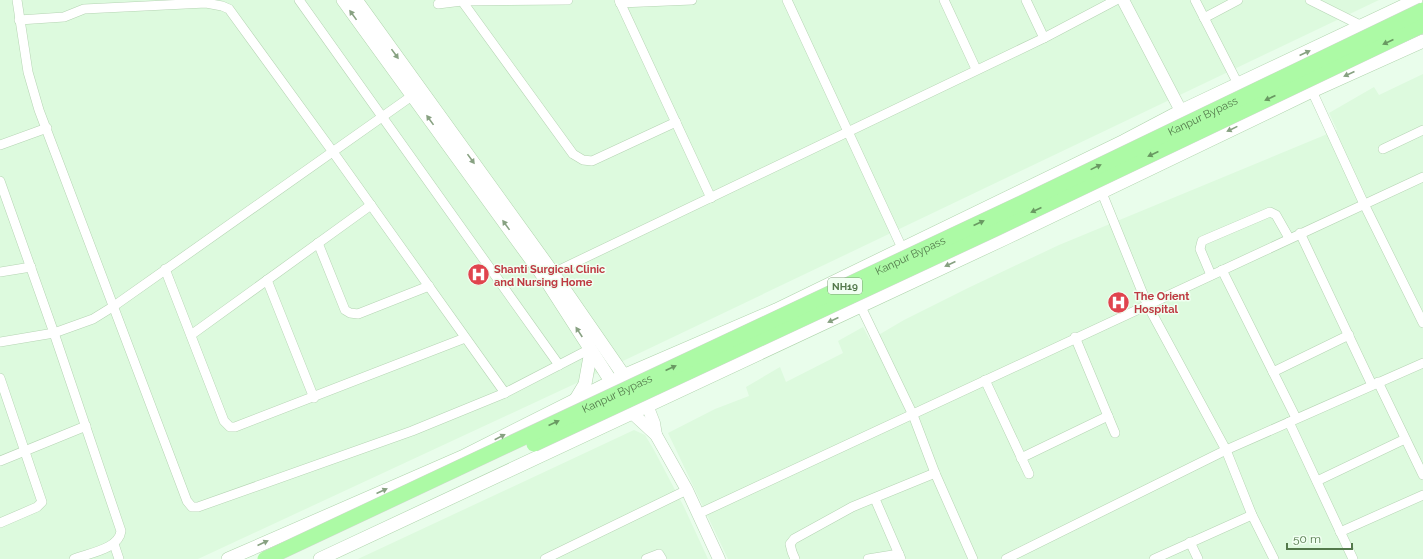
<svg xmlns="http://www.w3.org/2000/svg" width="1423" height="559" viewBox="0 0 1423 559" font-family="Raleway,sans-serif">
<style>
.residential{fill:#ddfade}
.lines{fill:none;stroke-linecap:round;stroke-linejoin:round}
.minor-casing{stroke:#b5d4b3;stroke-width:10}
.tertiary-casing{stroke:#b5d4b3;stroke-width:13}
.secondary-casing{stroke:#aed3ab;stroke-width:14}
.minor{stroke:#fff;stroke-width:9}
.tertiary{stroke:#fff;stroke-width:12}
.secondary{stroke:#fff;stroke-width:13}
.trunk-bridge-casing{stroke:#cfd9cd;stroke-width:16;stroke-linecap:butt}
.trunk-bridge{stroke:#acfaa5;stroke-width:15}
.oneway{fill:#87a181}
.oneway2{fill:#699962}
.labels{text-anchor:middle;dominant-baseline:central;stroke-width:3;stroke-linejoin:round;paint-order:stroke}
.shield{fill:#f0fff1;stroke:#82a17d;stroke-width:1}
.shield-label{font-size:10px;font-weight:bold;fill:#53794b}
.street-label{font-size:11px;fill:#53794b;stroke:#f0fff1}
.health-label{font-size:11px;font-weight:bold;fill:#be3a42;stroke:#f0fff1;text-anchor:start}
</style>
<rect width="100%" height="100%" fill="#e9fdeb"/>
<g class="residential">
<polygon points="0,0 1379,0 581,381 198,559 0,559"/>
<polygon points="1423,74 1423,559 728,559 668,433 715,409 749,396 746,387 780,367 786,382 843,353 838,341 863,327 870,340 904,320 968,288 1059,245 1337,130 1329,113 1374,87 1379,95"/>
<polygon points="634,430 645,435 654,450 684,507 708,559 358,559"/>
</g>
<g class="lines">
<defs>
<g id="minor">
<polyline points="17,0 28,72 39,110 187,501 192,507 198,507 412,431 505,393 590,349"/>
<polyline points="299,0 559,365"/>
<polyline points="619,0 711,198"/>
<polyline points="787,0 902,248"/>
<polyline points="944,0 976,69"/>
<polyline points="1026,0 1044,38"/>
<polyline points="1195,0 1238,84"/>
<polyline points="1310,0 1362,26"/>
<polyline points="462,1 573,154 583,160 592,161 676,122"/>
<polyline points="620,3 692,0"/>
<polyline points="438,4 462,1 568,0"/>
<polyline points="1204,18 1238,0"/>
<polyline points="19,20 64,17 84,9 206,3 222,6 229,9 333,152 505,393"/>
<polyline points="1312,91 1364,204 1423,323"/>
<polyline points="0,145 47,128"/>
<polyline points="1383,149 1423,130"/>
<path d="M0 181 54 333 121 531C119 549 89 553 74 559"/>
<polyline points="1102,193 1147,304 1226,450 1252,515 1274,559"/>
<polyline points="1300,233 1372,385"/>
<polyline points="318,243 345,310 350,313 358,314 429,286"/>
<polyline points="165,269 224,421 230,427 235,427 465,338"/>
<polyline points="1222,270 1296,418"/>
<polyline points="0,272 31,267"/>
<polyline points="1211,275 1200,249 1202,241 1270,212 1276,215 1289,238"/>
<polyline points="549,276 553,273 1044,38 1116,0"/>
<polyline points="267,280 314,398"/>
<polyline points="861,307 913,415 935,473 973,559"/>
<polyline points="191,335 371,205"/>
<polyline points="1075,337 1115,433"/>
<polyline points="0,342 54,333 93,319 114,306 416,93"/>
<polyline points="1273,372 1349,335"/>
<polyline points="0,378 42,502 37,507 0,523"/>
<polyline points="985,380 1029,474"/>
<polyline points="1378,382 1423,475"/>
<polyline points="1289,422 1353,559"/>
<polyline points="1021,458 1108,416"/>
<polyline points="0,461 86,426"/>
<polyline points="1317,481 1405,439"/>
<polyline points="875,499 901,559"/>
<polyline points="698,514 1423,177"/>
<polyline points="1340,532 1423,495"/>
<polyline points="1190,542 1198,559"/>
<polyline points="114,544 119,559"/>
<polyline points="545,559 687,490"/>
<polyline points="646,559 659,554 662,559"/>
<polyline points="795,559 792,552 790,544 794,539 852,507 935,473"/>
<polyline points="868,559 899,554"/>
<polyline points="1006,559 1226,450 1423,363"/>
<polyline points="1154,559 1252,515"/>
</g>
<g id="tertiary">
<polyline points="1123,0 1181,111"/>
<polyline points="647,405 654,423 656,435"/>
<polyline points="631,412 656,435 687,490 719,559"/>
</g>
<g id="secondary">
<polyline points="343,0 546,280 616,389"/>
<polyline points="356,0 553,273 629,383"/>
<polyline points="576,399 585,384 591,351"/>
<polyline points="228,559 462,457 623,376 776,310 1124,141 1181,111 1416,0"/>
<polyline points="320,559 1006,238 1312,91 1423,41"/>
</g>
</defs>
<use href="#minor" class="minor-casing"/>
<use href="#tertiary" class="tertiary-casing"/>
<use href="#secondary" class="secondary-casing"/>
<use href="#minor" class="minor"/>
<use href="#tertiary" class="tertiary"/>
<use href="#secondary" class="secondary"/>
<defs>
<g id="trunk-bridge">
<polyline points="534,444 997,228 1423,25"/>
<path id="s1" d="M265 559 1024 202 1423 10"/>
</g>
</defs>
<use href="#trunk-bridge" class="trunk-bridge-casing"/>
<use href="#trunk-bridge" class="trunk-bridge"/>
</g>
<defs><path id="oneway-solid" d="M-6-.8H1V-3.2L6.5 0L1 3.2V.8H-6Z"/></defs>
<g class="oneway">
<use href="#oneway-solid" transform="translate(353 15) rotate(-126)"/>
<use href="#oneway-solid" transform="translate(1305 53) rotate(-25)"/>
<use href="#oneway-solid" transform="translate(395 54) rotate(54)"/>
<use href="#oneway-solid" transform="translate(1349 74) rotate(156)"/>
<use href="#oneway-solid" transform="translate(430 120) rotate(-126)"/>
<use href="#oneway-solid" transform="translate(1232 129) rotate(154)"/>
<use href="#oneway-solid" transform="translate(471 159) rotate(54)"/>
<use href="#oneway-solid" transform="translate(506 225) rotate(-126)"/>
<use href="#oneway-solid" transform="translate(950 264) rotate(155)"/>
<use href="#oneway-solid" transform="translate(833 320) rotate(155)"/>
<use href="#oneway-solid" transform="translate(579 332) rotate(-123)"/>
<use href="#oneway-solid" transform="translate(500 437) rotate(-27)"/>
<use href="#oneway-solid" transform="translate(382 491) rotate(-24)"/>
<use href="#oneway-solid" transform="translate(263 543) rotate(-24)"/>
</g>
<g class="oneway2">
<use href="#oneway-solid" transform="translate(1388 42) rotate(155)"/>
<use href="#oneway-solid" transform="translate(1270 98) rotate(155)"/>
<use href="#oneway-solid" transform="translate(1153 154) rotate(155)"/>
<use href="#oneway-solid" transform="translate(1096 167) rotate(-26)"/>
<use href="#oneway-solid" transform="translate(1036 210) rotate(155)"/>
<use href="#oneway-solid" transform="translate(979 223) rotate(-25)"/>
<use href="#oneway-solid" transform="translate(671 368) rotate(-25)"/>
<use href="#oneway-solid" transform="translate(554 423) rotate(-25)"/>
</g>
<defs>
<symbol id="hospital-disc" viewBox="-11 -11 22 22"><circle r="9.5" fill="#e0444e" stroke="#f0fff1"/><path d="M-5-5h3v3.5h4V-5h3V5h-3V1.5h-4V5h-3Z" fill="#fff"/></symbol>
</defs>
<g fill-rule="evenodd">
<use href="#hospital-disc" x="466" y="262" width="25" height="25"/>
<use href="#hospital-disc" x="1106" y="290" width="25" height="25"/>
</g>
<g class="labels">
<rect class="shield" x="828" y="278" width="34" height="16" rx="3"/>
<g class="shield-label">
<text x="845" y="286">NH19</text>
</g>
<g class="street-label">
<text stroke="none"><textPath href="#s1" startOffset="1037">Kanpur Bypass</textPath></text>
<text stroke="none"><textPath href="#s1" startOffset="713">Kanpur Bypass</textPath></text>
<text stroke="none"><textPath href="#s1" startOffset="389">Kanpur Bypass</textPath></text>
</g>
<g class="health-label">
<text x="494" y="269">Shanti Surgical Clinic<tspan x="494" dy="13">and Nursing Home</tspan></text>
<text x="1134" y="296">The Orient<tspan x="1134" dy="13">Hospital</tspan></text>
</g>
</g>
<path d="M1287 543v6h65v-6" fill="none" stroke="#53794b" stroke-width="2"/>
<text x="1293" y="543" font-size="12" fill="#53794b" stroke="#f0fff1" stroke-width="3" paint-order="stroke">50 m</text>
</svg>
